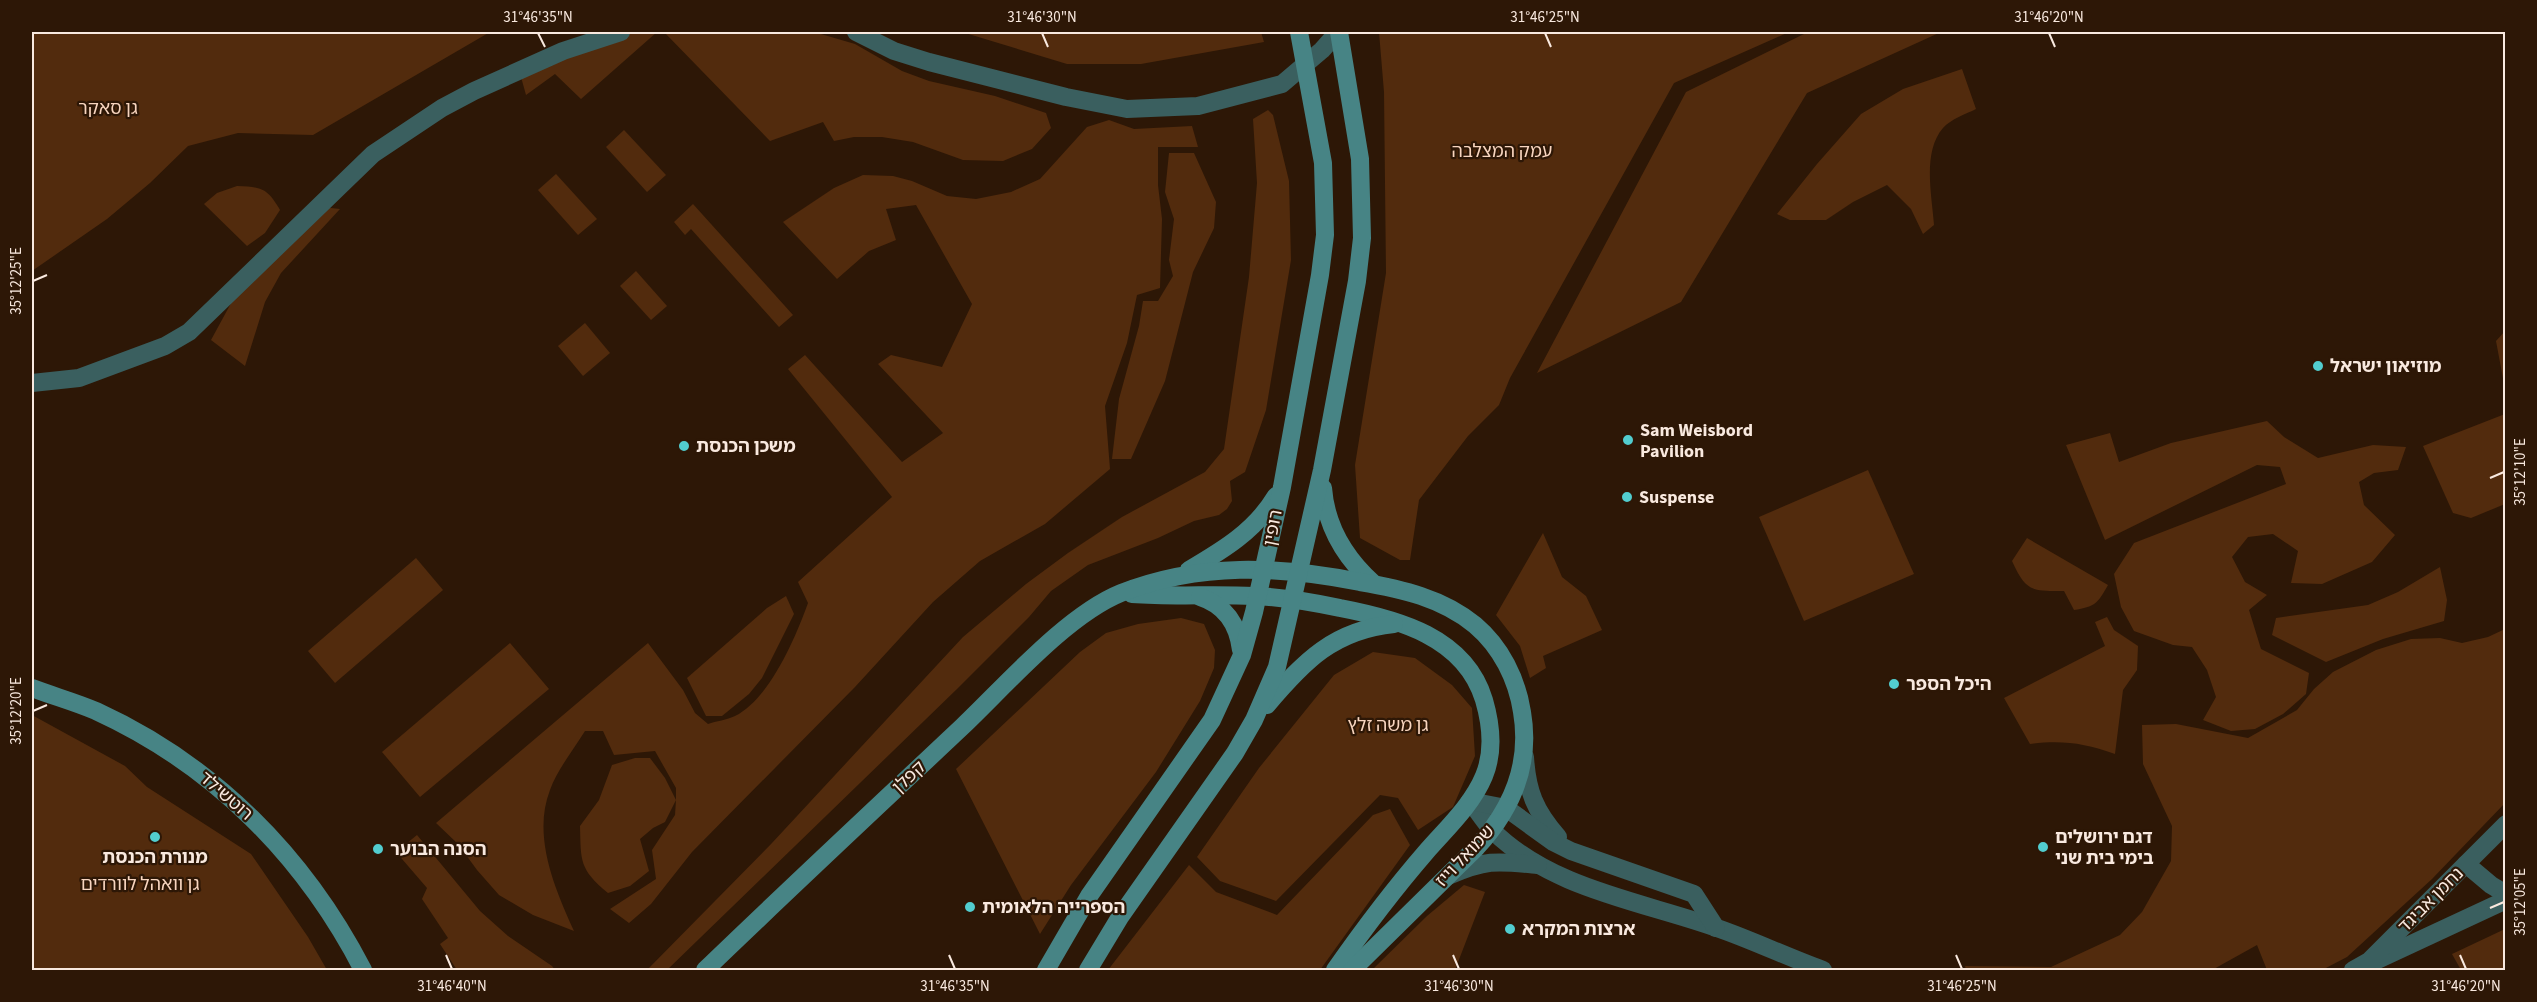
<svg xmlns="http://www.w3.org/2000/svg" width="2537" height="1002" viewBox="0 0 2537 1002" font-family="'Source Sans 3','Noto Sans Hebrew',sans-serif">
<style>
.green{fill:#522b0d}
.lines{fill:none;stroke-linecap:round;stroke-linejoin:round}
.street{stroke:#3a5f5f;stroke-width:18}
.secondary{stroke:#478485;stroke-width:18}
.ticks{fill:none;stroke:#f9e9df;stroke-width:2}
.poi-dot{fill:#52cdcf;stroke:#2d1706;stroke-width:2}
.labels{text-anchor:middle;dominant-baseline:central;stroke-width:4.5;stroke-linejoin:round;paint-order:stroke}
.park-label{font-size:18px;fill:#f8d5bf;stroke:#2d1706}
.poi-label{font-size:18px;font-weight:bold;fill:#f9e9df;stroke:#2d1706;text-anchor:start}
.street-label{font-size:18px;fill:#f9e9df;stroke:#2d1706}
.neatline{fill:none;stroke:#f9e9df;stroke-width:2}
.ticks-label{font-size:15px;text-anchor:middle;fill:#f9e9df}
</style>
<rect width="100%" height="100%" fill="#2d1706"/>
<g class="green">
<polygon points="32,32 490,32 313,135 238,133 188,146 150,183 107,219 32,271"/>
<polygon points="632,32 657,32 581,99 555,74 526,95 521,77 599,43"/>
<polygon points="664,32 814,32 855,44 902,71 929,81 995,96 1046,113 1051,128 1032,149 1003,161 963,160 913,142 882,137 854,137 834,141 823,122 770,141"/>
<polygon points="962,32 1261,32 1264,42 1141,64 1067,64"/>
<polygon points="1379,32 1789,32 1674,83 1510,378 1499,405 1468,436 1419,500 1410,560 1400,560 1360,538 1355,465 1386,273 1384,92"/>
<polygon points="1808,32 1941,32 1807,93 1681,302 1537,373 1686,92"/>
<path d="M1962 69 1976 109C1966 114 1951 119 1943 128 1922 152 1932 196 1934 225L1923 234 1911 209 1887 185 1853 202 1826 220H1790L1777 214 1817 164 1861 114 1903 89Z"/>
<polygon points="1268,110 1273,115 1289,181 1291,260 1266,410 1245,472 1230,481 1232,501 1227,509 1219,515 1194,521 1158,538 1088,565 1051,591 1029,617 957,689 667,970 647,970 772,843 963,637 1026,584 1068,553 1122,517 1205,472 1224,449 1249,277 1257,183 1253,119"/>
<path d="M1109 120 1134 129 1192 126 1198 147H1158V185L1162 219 1160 288 1137 295 1127 343 1105 406 1110 469 1045 524 980 561 933 602 855 687 692 852 651 904 629 923 610 909 656 879 652 850 675 815 676 800 665 822 653 828 640 839 649 871 630 886 608 893C579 869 581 861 580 826L599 800 612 765 635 758H650L665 778 676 800V788L655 751 614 755 603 731H585C574 749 557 770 550 790 532 836 555 889 574 931L533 915 499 895 477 870 458 844 436 823 648 643 683 690 695 713 708 724C716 721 727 720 735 716 770 698 795 639 808 603L798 582 892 497 788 369 805 355 902 462 943 433 878 364 891 355 942 367 972 304 916 205 886 209 896 240 869 251 837 279 783 222 834 188 863 175 893 176 912 181 947 196 976 199 1011 192 1040 179 1087 127Z"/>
<polygon points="624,130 666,175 647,192 606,147"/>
<polygon points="1169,153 1194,153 1216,202 1214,228 1193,272 1165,381 1131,459 1112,459 1119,399 1139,326 1143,301 1158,301 1173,276 1169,260 1174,219 1165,192"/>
<polygon points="556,174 597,219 578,235 538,190"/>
<path d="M237 186C262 187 267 188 280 210L265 233 247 246 204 204 217 193Z"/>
<polygon points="693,204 793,315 779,327 691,229 685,235 674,222"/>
<polygon points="322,207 340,209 281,273 265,302 245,366 211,340 236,294"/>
<polygon points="636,271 667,306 651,320 620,286"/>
<polygon points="585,323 610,353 583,376 558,346"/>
<polygon points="2505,331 2505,389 2496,341"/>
<polygon points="2505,414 2505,504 2471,518 2453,513 2423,446"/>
<polygon points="2267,421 2284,437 2318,458 2373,445 2406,447 2398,470 2374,473 2359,482 2364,505 2395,535 2372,562 2322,584 2291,583 2298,551 2273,534 2248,537 2232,557 2245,582 2267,595 2249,610 2261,649 2309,673 2306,694 2283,714 2255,729 2231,731 2203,720 2216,697 2207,670 2192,647 2173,645 2134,631 2121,607 2114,574 2134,543 2286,484 2280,467 2257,465 2105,540 2066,445 2110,433 2119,462 2171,443"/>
<polygon points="1868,470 1914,574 1804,621 1759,517"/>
<polygon points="1543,533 1562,577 1586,596 1602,630 1543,656 1546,668 1530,678 1520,646 1496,615"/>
<path d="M2027 538 2108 585C2098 603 2095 607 2074 610L2064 591C2032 591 2026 592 2012 561Z"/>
<polygon points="416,558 443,590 335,683 308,651"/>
<polygon points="2440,567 2447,600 2444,621 2383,639 2326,662 2272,635 2276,618 2368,605 2398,592"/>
<polygon points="786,596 794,614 762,678 749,694 722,716 706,716 687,678 767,608"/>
<path d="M2107 617 2114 630 2138 646 2137 670 2123 690 2115 754C2084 743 2062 740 2030 744L2004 698 2105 646 2095 622Z"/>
<polygon points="1181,618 1204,624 1215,650 1214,668 1200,701 1156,772 1071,885 1040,934 956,769 1080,652 1106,633 1138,624"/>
<polygon points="2505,629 2505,803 2432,879 2347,957 2322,970 2267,970 2257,945 2212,970 1966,970 1965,966 2051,967 2120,935 2142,912 2171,861 2172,826 2143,764 2142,725 2176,724 2248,738 2297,710 2314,689 2333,672 2376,650 2411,639 2440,638 2462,643 2488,637"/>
<polygon points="510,643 549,689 420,797 382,752"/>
<polygon points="1373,652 1415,658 1452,685 1472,708 1475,756 1453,807 1418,830 1398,798 1380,795 1276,901 1220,881 1197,857 1259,768 1334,675"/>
<polygon points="32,715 125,766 147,787 251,854 308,937 327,970 32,970"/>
<polygon points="1390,809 1410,845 1320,970 1108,970 1189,865 1216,892 1277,915 1373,815"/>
<polygon points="417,835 480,911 508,936 552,966 555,970 457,970 440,944 448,938 422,899 427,888 396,852"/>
<polygon points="1464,885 1485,892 1455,970 1372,970 1427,916"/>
<polygon points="2505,929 2505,970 2461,970 2452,954"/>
</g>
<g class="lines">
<g class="street">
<polyline points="856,32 894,51 929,62 1066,97 1127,109 1198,106 1282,84 1322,50 1338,32"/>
<polyline points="32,383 79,378 165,346 189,332 373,154 442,108 474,91 563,51 621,32"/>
<path d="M1525 757C1527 791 1535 811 1558 837"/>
<path d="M1470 801C1477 810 1484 821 1492 830 1551 889 1641 901 1717 928 1752 940 1787 957 1823 970"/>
<polyline points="1470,801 1506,808 1553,842 1571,851 1694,894 1716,928"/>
<polyline points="2466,864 2491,885 2506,894"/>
<path d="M1448 876C1487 859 1497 861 1538 865"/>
<polyline points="2375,961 2506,900"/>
<polyline points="2353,970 2369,961 2506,824"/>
</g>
<g class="secondary">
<path d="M1323 488C1326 527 1345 558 1374 584"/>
<path d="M1189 570C1223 550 1255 531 1276 496"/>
<path d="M1132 594C1173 597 1213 594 1254 596 1283 597 1312 602 1340 608 1398 619 1465 637 1484 700 1491 724 1494 752 1484 776 1472 805 1447 828 1426 852 1394 889 1363 930 1335 970"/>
<path d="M1200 597C1225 605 1238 625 1241 650"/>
<path d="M32 688C53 696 75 702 96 711 214 765 304 856 363 970"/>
<path d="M1267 705C1304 661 1334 630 1394 624"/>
<path d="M705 970C790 888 877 807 963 726 1007 684 1067 615 1121 593 1200 562 1279 566 1360 582 1402 589 1442 598 1475 625 1501 647 1517 679 1522 712 1531 764 1512 809 1477 847L1352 970"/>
<polyline points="1046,970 1089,896 1212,720 1242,655 1254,612 1282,487 1320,275 1325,235 1323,163 1299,32"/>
<polyline points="1088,970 1120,917 1235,753 1254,720 1277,667 1322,470 1357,281 1362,238 1360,159 1339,32"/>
</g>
</g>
<path class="ticks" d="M538 33 545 47M1042 33 1048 47M1545 33 1551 47M2049 33 2055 47M33 281 47 275M2490 478 2504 472M33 711 47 705M2490 908 2504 902M446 955 452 969M949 955 955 969M1453 955 1459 969M1956 955 1962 969M2460 955 2466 969"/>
<g class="poi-dot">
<circle cx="2318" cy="366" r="6"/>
<circle cx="1628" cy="440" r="6"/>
<circle cx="684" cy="446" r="6"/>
<circle cx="1627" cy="497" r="6"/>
<circle cx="1894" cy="684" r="6"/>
<circle cx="155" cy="837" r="6"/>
<circle cx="2043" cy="847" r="6"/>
<circle cx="378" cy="849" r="6"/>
<circle cx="970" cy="907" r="6"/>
<circle cx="1510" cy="929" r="6"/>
</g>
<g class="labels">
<g class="park-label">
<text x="108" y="108">גן סאקר</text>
<text x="1502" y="151">עמק המצלבה</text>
<text x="1388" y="725">גן משה זלץ</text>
<text x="140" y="884">גן וואהל לוורדים</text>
</g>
<g class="poi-label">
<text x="2330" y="366">מוזיאון ישראל</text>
<text x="1640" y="430">Sam Weisbord<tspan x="1640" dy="21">Pavilion</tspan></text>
<text x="696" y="446">משכן הכנסת</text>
<text x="1639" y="497">Suspense</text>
<text x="1906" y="684">היכל הספר</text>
<text x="2055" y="837">דגם ירושלים<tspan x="2055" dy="21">בימי בית שני</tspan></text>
<text x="390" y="849">הסנה הבוער</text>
<text x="155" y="857" text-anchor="middle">מנורת הכנסת</text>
<text x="982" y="907">הספרייה הלאומית</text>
<text x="1522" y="929">ארצות המקרא</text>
</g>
<g class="street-label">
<text transform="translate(1273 528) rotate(-79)">רופין</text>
<text transform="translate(909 777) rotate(-43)">קפלן</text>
<text transform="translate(226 796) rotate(41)">רוטשילד</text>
<text transform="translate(1465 856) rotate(-47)">שמואל וייז</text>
<text transform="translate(2431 900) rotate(-45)">נחמן אביגד</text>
</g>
</g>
<rect width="2537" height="1002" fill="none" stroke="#2d1706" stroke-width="66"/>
<rect x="33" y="33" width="2471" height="936" class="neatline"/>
<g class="ticks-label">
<text x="538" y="22">31°46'35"N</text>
<text x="1042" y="22">31°46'30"N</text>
<text x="1545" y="22">31°46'25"N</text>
<text x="2049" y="22">31°46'20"N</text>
<text transform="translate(16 281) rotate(-90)" y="5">35°12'25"E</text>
<text transform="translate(2520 472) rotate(-90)" y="5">35°12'10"E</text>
<text transform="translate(16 711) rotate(-90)" y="5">35°12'20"E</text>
<text transform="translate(2520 902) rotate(-90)" y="5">35°12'05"E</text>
<text x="452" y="991">31°46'40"N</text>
<text x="955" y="991">31°46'35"N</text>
<text x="1459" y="991">31°46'30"N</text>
<text x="1962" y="991">31°46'25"N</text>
<text x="2466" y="991">31°46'20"N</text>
</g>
</svg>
